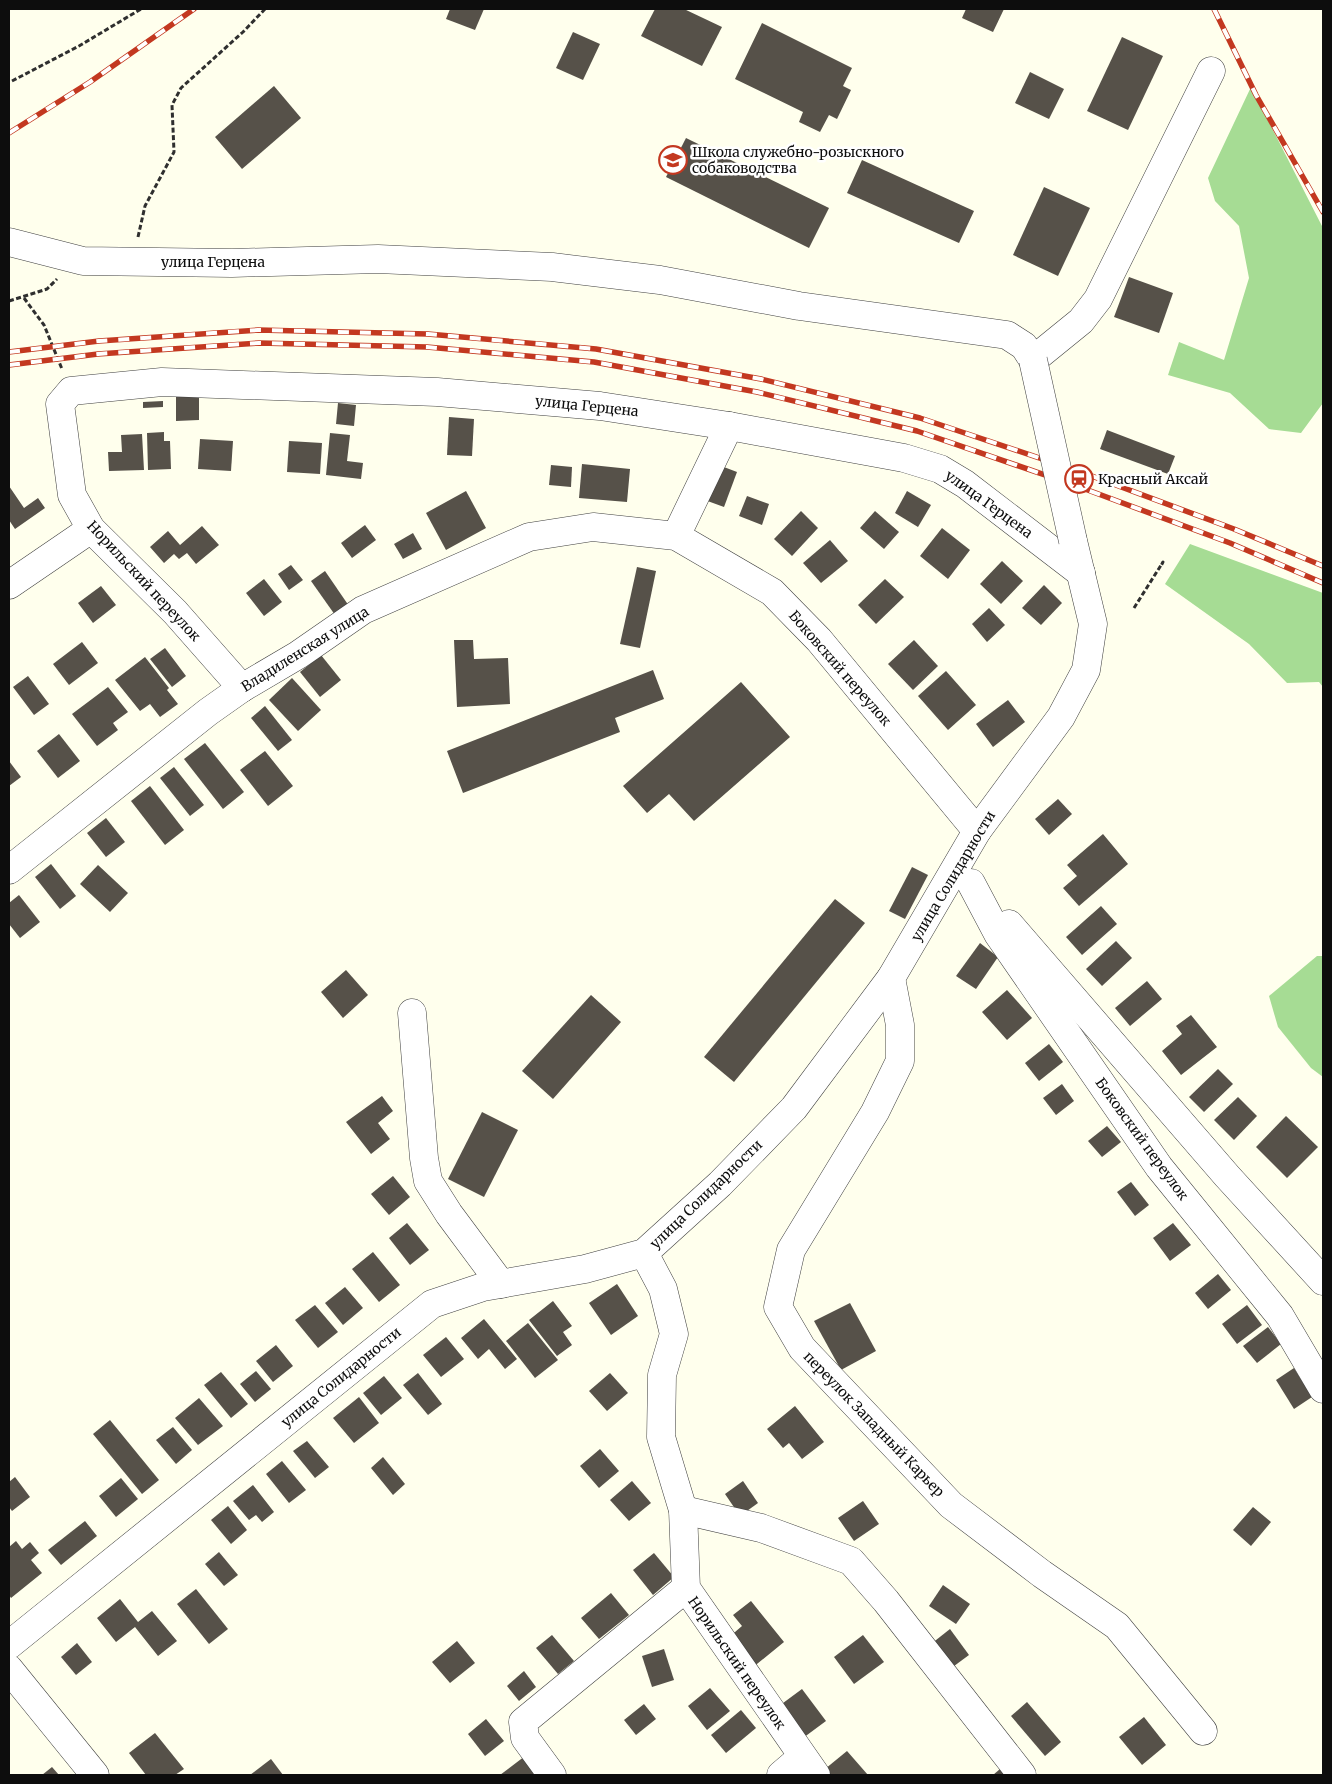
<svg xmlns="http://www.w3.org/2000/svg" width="1332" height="1784" viewBox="0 0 1332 1784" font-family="Merriweather,serif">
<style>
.forest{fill:#a6dc94}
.building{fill:#565149}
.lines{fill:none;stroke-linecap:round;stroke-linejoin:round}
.minor-casing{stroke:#404040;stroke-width:29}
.path{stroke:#2f2f2f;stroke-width:3;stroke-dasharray:5 2.5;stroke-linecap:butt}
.minor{stroke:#fff;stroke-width:28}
.rail-casing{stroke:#c33820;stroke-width:5.5}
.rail{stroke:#fff;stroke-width:4;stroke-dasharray:11;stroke-linecap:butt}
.minor-bridge-casing{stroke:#404040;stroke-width:29;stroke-linecap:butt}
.minor-bridge{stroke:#fff;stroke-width:28}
.labels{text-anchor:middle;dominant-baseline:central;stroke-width:5;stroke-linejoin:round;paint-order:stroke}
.poi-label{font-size:14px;fill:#0d0d0d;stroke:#fff;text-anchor:start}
.street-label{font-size:14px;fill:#0d0d0d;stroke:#fff}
</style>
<rect width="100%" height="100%" fill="#ffffed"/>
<g class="forest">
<polygon points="1251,87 1323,228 1323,403 1301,433 1269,429 1230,393 1168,375 1179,342 1224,360 1249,278 1239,226 1215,201 1208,178"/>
<polygon points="1190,544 1323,593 1323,687 1319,682 1287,683 1249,644 1165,584"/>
<polygon points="1317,956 1323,956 1323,1077 1311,1068 1278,1027 1269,996"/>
</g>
<g class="building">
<polygon points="450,9 484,9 475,30 446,19"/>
<polygon points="655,9 684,9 722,27 702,66 641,36"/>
<polygon points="966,9 1004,9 993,32 962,18"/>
<polygon points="762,23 852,68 843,86 851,90 837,119 829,115 820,132 799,122 803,112 735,79"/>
<polygon points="573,32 600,44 583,80 556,68"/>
<polygon points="1122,37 1163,56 1128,130 1087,111"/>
<polygon points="1030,72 1064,89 1049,119 1015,103"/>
<polygon points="274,86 301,118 242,169 215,137"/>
<polygon points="686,138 829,208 809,248 666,177"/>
<polygon points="862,160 974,211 959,243 847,193"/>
<polygon points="1044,187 1090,208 1058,276 1013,255"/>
<polygon points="1129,277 1173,293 1159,333 1114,317"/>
<polygon points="176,397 199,397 199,420 176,421"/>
<polygon points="163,401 163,407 143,408 143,402"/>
<polygon points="338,403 356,405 354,426 336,424"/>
<polygon points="449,417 474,419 472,456 447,455"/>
<polygon points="1107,430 1175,456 1168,474 1100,449"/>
<polygon points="164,432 164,441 170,441 171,469 148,470 147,433"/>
<polygon points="330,433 350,435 347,461 363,463 361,479 326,475"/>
<polygon points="142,434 144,470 109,471 108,452 122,452 121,435"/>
<polygon points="200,439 233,441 231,471 198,469"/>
<polygon points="289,441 322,443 320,474 287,472"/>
<polygon points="582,464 630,469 627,502 579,498"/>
<polygon points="716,464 737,472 724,507 702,499"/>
<polygon points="551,465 572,467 571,487 549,485"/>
<polygon points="9,486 24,508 38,498 45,508 15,529 9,520"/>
<polygon points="466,491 486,528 446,550 426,513"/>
<polygon points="907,491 931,505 918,527 895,513"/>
<polygon points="747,496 769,504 762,525 739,516"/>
<polygon points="801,511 818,528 792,556 774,539"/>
<polygon points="875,511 899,532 884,549 860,528"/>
<polygon points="365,525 376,540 352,558 341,543"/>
<polygon points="202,526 219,545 196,564 187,553 179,559 174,554 164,563 150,547 168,531 180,545"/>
<polygon points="942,528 970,550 948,579 920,556"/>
<polygon points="413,533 422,549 403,559 394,544"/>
<polygon points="830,540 848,561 821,583 803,563"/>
<polygon points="1002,561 1023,581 1001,604 980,584"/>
<polygon points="291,565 303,580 289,590 278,574"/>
<polygon points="637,567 656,571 640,648 620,644"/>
<polygon points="325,571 349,606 335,615 311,581"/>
<polygon points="264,579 282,602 264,616 246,593"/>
<polygon points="885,579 904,597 876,624 858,605"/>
<polygon points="1044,585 1062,603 1041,625 1022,608"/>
<polygon points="101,586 116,605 93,623 78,603"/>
<polygon points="989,608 1005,625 987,642 972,624"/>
<polygon points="454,640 473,640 474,659 508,658 510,704 457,707"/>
<polygon points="914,640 938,666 913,690 888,664"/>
<polygon points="82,642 98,663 69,685 53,664"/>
<polygon points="165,648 186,676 172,687 150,659"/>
<polygon points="321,655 341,680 320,697 300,672"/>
<polygon points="145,657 169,688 167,690 178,704 160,717 150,704 140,711 115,680"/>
<polygon points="653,670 664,699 615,718 620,732 463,793 447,751"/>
<polygon points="946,671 976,705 948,730 918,696"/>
<polygon points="28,676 49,704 34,715 13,687"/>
<polygon points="292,678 321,710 298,731 269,700"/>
<polygon points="741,682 790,737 694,821 669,794 647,813 623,786"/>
<polygon points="108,687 128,712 113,723 118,730 97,746 72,714"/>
<polygon points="1008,700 1025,722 993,747 976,724"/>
<polygon points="265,706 292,740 278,751 251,718"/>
<polygon points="59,734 80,761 58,778 37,751"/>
<polygon points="205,743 244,792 223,809 184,759"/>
<polygon points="265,751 293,786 268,806 240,770"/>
<polygon points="9,761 21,777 9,786"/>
<polygon points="174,767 204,805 190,816 160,778"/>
<polygon points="150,786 184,830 165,845 131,801"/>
<polygon points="1058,799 1072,814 1049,835 1035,819"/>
<polygon points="106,818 125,842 106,857 87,833"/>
<polygon points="1103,834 1128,864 1079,906 1063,888 1077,876 1067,865"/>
<polygon points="51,864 76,896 60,909 35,877"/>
<polygon points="98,865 128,893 110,912 80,884"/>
<polygon points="912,867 928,875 905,919 889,911"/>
<polygon points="19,895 40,922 20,938 9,924 9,903"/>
<polygon points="835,899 865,923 734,1082 704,1057"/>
<polygon points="1101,906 1117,924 1082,955 1066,937"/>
<polygon points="1116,941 1132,958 1102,986 1086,969"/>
<polygon points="980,943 998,957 976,989 956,976"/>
<polygon points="346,970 368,995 343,1018 321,992"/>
<polygon points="1147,981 1162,999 1130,1026 1115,1008"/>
<polygon points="1007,990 1032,1018 1007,1040 982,1012"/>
<polygon points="591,995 621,1022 553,1099 522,1071"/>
<polygon points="1191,1015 1217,1047 1181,1075 1162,1051 1182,1034 1176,1026"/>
<polygon points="1049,1044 1063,1062 1039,1081 1025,1063"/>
<polygon points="1218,1069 1233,1084 1204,1112 1189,1097"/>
<polygon points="1062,1084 1074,1101 1056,1115 1043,1098"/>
<polygon points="382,1096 393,1111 378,1123 390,1139 371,1154 346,1122"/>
<polygon points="1238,1097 1257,1116 1234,1140 1214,1120"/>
<polygon points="482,1112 518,1130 484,1197 448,1179"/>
<polygon points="1286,1116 1318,1147 1287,1178 1256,1147"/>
<polygon points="1107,1126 1121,1142 1102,1157 1088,1141"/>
<polygon points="393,1176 410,1197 389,1215 371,1194"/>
<polygon points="1131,1182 1149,1205 1135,1216 1117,1192"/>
<polygon points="407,1223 429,1250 410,1265 389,1238"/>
<polygon points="1173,1223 1191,1245 1170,1261 1153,1238"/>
<polygon points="373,1252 400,1285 379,1302 352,1269"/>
<polygon points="1218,1274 1231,1290 1208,1309 1195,1293"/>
<polygon points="617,1284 638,1316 611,1335 589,1303"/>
<polygon points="345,1287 363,1308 343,1325 325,1303"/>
<polygon points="553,1301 572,1326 563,1332 572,1345 557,1356 529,1320"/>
<polygon points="850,1303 876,1351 841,1370 814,1321"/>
<polygon points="315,1305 338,1332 318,1348 295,1320"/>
<polygon points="1247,1305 1262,1325 1237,1344 1222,1324"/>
<polygon points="484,1319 517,1359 505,1369 489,1349 478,1359 461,1338"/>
<polygon points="528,1323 558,1360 535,1378 506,1341"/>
<polygon points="1268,1327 1281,1344 1257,1363 1243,1346"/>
<polygon points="446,1337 464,1359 441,1377 423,1355"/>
<polygon points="276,1345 293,1366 273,1382 256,1361"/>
<polygon points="1294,1368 1312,1397 1294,1409 1276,1380"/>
<polygon points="256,1371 271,1389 255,1402 240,1384"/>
<polygon points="221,1372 248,1404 231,1418 204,1385"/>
<polygon points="418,1373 442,1404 428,1415 403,1385"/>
<polygon points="610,1373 628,1393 607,1411 589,1391"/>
<polygon points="384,1376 402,1398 381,1415 363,1393"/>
<polygon points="359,1397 379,1423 354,1443 333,1418"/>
<polygon points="199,1398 223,1426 198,1445 175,1418"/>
<polygon points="795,1406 824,1442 802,1459 789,1443 783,1448 767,1429"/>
<polygon points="110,1420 159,1480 142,1494 93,1434"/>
<polygon points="173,1427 192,1450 176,1464 156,1440"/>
<polygon points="307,1441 329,1467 315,1478 293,1451"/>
<polygon points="600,1449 619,1471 599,1488 580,1466"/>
<polygon points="383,1457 405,1484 393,1495 371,1468"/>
<polygon points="282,1461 306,1490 289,1503 266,1474"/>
<polygon points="15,1477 30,1497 12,1511 9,1507 9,1482"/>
<polygon points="121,1478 138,1499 116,1517 99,1496"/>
<polygon points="632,1481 651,1503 629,1521 610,1500"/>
<polygon points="743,1481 758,1503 740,1516 725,1494"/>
<polygon points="253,1485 274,1512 262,1522 256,1515 249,1520 233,1501"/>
<polygon points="863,1501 879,1524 854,1541 838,1518"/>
<polygon points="228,1506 247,1530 231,1544 211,1520"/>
<polygon points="1253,1507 1271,1522 1251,1546 1233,1530"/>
<polygon points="85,1521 97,1536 61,1565 48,1550"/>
<polygon points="16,1541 22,1549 30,1542 39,1553 31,1560 42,1573 11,1598 9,1595 9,1547"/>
<polygon points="219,1552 238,1575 224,1586 205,1564"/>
<polygon points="654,1553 674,1577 653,1595 633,1570"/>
<polygon points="943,1585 970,1604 956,1624 929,1606"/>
<polygon points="196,1589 228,1629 209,1644 177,1604"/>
<polygon points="611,1593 629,1615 599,1639 581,1618"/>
<polygon points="120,1599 138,1622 152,1611 177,1641 158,1656 135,1627 116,1642 97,1618"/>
<polygon points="751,1601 784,1642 752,1668 728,1638 742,1626 733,1615"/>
<polygon points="950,1629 969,1655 950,1669 931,1644"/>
<polygon points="552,1635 574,1661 558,1674 536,1648"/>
<polygon points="863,1635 884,1662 854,1684 834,1657"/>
<polygon points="457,1641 475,1663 450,1683 432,1662"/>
<polygon points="77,1643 92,1662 76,1675 61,1657"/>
<polygon points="664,1649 674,1680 652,1687 642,1656"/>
<polygon points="524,1671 536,1687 519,1701 507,1686"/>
<polygon points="710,1688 730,1711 707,1730 688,1706"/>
<polygon points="802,1689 826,1721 803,1738 779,1706"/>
<polygon points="1027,1702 1061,1742 1045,1756 1011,1716"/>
<polygon points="644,1704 656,1719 636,1735 624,1720"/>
<polygon points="741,1710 756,1728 726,1753 711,1735"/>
<polygon points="1144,1717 1166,1745 1142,1765 1119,1737"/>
<polygon points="486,1719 504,1741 485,1756 468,1734"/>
<polygon points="155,1733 184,1769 175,1775 146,1775 129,1753"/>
<polygon points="847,1751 868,1775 830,1775 825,1769"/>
<polygon points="529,1753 546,1775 500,1775"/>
<polygon points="271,1759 283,1775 250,1775"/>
<polygon points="52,1767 59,1775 42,1775"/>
<polygon points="1000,1769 1005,1775 993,1775"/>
</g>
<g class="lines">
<defs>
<g id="minor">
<polyline points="9,242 83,261 232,263 378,259 552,267 660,280 799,306 1007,335 1024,346 1033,360 1081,321 1098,299 1211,71"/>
<polyline points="676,536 729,426"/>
<polyline points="9,585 91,529"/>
<polyline points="242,688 175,612 91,529 72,495 60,404 71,391 162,382 437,392 600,406 729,426 904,458 940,469 965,484 1081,573"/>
<polyline points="9,870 208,712 242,688 298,655 363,610 529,537 593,527 676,536 772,592 819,640 977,831"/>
<polyline points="971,883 998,934 1159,1167 1280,1316 1323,1389"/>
<polyline points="1009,924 1227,1176 1323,1281"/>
<polyline points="891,978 900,1025 900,1061 875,1112 791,1250 778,1307 802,1348 951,1505 1042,1574 1117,1626 1203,1731"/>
<polyline points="412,1013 424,1158 428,1181 449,1214 501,1284"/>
<polyline points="644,1253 663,1289 674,1334 662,1375 661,1437 683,1510 686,1588 816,1775"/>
<polyline points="683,1510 761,1528 851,1561 886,1601 1022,1775"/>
<polyline points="9,1645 432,1304 483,1287 585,1269 644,1253 720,1184 794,1108 891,978 977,831 1061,717 1086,670 1093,624 1073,541"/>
<polyline points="9,1669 95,1775"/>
<polyline points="552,1775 525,1738 523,1722 686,1588"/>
<polyline points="781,1775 802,1757"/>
</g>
</defs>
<use href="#minor" class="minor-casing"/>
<g class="path">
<polyline points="12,81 79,46 141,9"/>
<polyline points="138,237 145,206 174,152 172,105 181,88 243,32 265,9"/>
<polyline points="24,298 44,325 62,369"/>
<polyline points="9,301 47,289 57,279"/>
<polyline points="1134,608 1163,562 1161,566"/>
</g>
<use href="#minor" class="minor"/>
<defs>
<g id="rail">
<polyline points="1214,9 1256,95 1323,212"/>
<polyline points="9,133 90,82 194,9"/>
<polyline points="9,352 99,341 258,330 428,334 596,349 761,379 920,418 1081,472 1234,529 1323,566"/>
<polyline points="9,365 98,354 259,343 427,347 594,362 757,392 917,431 1077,486 1230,543 1323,583"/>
</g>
</defs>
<use href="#rail" class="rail-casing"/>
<use href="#rail" class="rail"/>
<defs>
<polyline id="minor-bridge" points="1033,360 1073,541"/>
</defs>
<use href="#minor-bridge" class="minor-bridge-casing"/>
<use href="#minor-bridge" class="minor-bridge"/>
</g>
<defs>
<symbol id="school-ring" viewBox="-11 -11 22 22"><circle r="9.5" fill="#fff" stroke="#c33820" stroke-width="1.5"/><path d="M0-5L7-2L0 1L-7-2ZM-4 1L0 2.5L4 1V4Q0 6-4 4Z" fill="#c33820"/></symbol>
<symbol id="station-ring" viewBox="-11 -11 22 22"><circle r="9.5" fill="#fff" stroke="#c33820" stroke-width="1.5"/><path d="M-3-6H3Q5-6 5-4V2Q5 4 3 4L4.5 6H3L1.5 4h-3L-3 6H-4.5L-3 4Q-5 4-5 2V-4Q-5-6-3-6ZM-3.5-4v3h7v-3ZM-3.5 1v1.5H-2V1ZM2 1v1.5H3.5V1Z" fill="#c33820"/></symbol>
</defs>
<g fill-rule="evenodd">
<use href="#school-ring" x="657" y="144" width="32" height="32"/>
<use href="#station-ring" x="1063" y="463" width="32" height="32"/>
</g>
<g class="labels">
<g class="poi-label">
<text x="692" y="152">Школа служебно-розыскного<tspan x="692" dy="16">собаководства</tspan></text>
<text x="1098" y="479">Красный Аксай</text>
</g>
<g class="street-label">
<text x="213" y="262">улица Герцена</text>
<text transform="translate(587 406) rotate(6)">улица Герцена</text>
<text transform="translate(989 504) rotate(36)">улица Герцена</text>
<text transform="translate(144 581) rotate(47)">Норильский переулок</text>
<text transform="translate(305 649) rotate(-32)">Владиленская улица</text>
<text transform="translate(840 668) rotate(49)">Боковский переулок</text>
<text transform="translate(953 876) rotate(-59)">улица Солидарности</text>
<text transform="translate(1142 1139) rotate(54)">Боковский переулок</text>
<text transform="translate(706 1194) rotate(-44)">улица Солидарности</text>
<text transform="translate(341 1377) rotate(-39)">улица Солидарности</text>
<text transform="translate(874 1424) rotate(46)">переулок Западный Карьер</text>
<text transform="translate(737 1663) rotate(55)">Норильский переулок</text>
</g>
</g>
<rect width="1332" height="1784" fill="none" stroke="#0d0d0d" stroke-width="20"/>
</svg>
